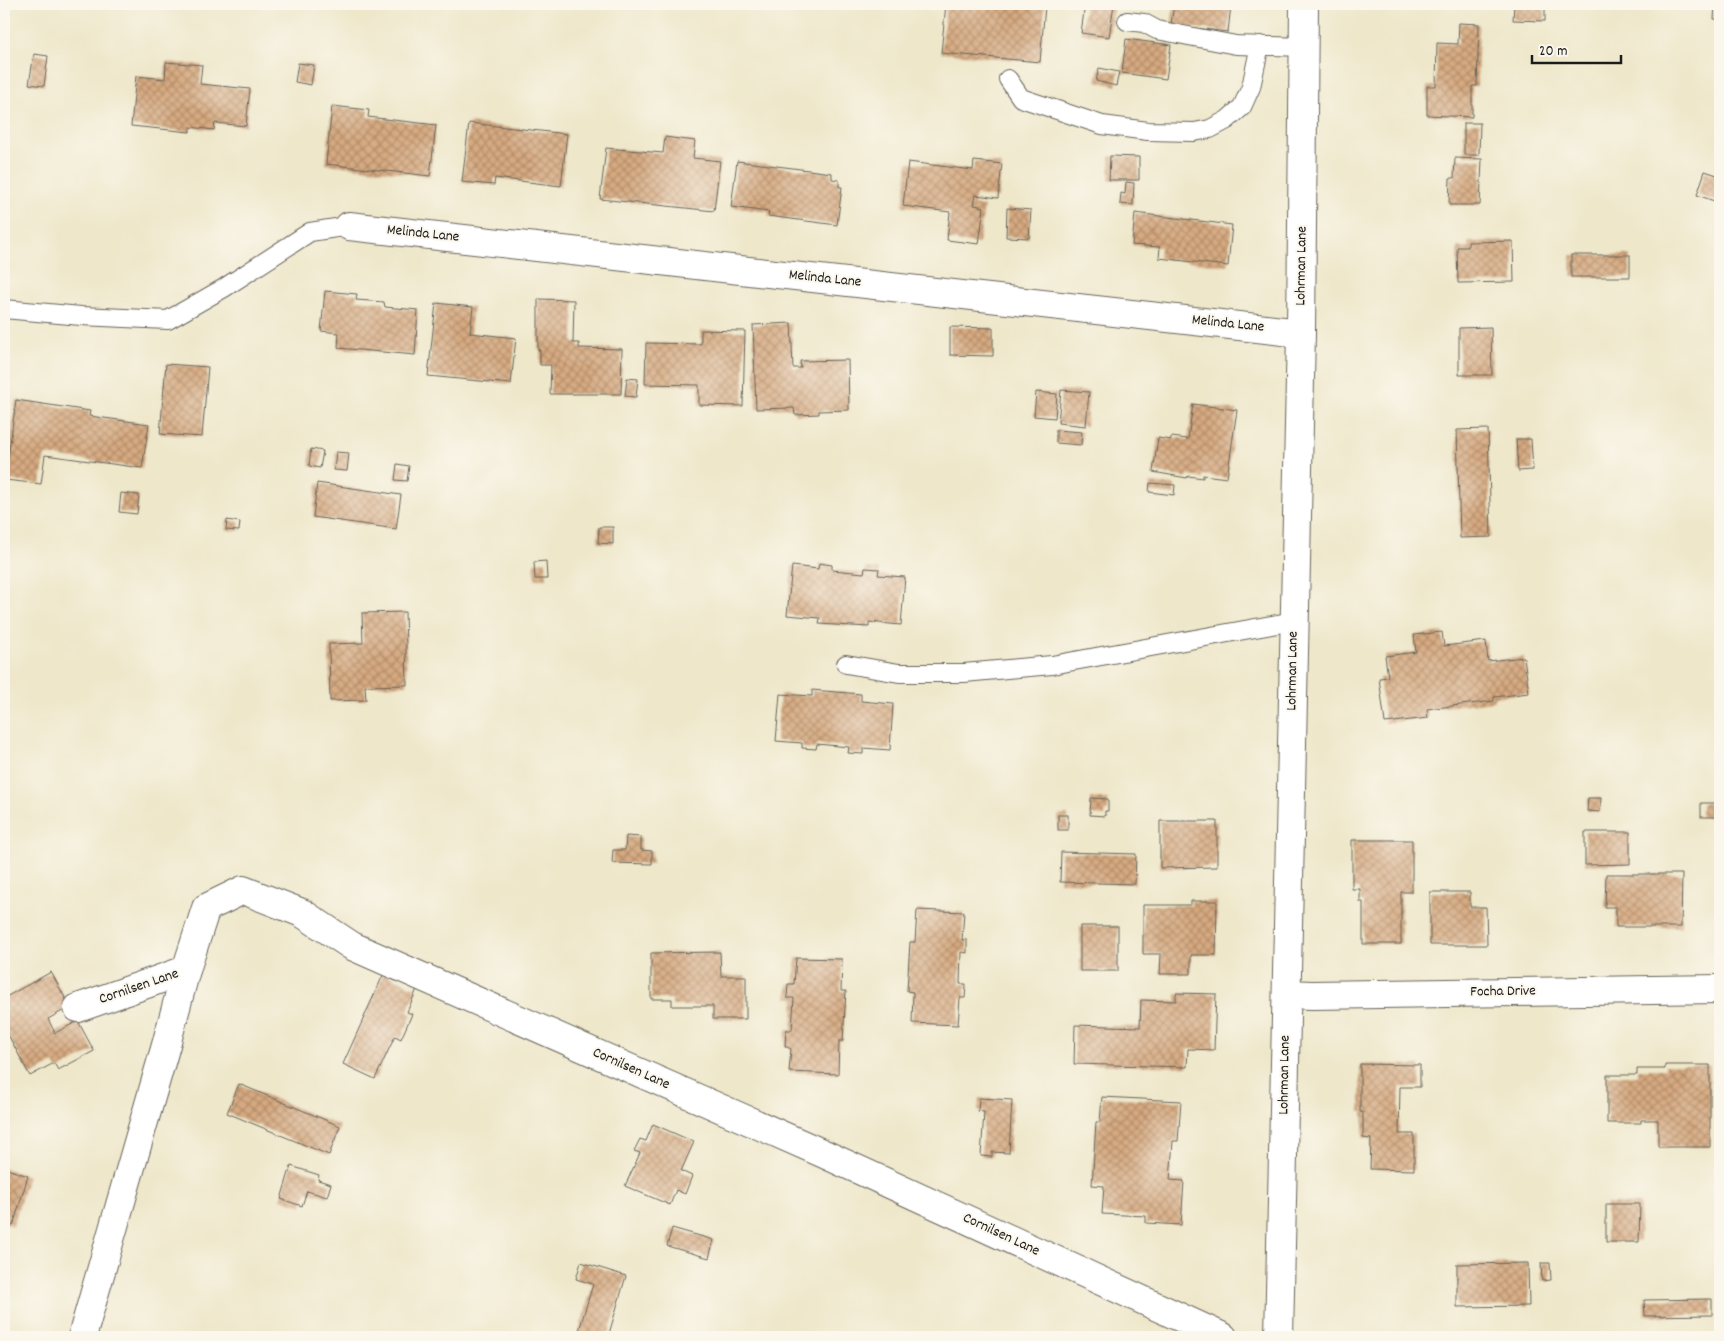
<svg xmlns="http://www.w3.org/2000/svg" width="1724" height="1341" viewBox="0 0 1724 1341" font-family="Dekko,sans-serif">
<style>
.building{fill:url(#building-cross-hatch)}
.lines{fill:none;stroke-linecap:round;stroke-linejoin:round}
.service-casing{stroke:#666359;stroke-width:20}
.minor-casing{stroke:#666359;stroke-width:30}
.service{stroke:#fff;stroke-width:18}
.minor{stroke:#fff;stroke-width:28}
.labels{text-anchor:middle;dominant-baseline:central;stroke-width:4;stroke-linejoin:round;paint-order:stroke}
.street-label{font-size:15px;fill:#1c1c1c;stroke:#fbf7ec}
</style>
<defs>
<pattern id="building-cross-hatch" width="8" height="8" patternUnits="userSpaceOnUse" patternTransform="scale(1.25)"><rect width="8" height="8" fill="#d7aa81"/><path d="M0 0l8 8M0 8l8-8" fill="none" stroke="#ae8a69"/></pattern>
</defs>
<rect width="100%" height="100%" fill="#fbf7ec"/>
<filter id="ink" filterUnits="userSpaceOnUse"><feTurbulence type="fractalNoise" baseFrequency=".02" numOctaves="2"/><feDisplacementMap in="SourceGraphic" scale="10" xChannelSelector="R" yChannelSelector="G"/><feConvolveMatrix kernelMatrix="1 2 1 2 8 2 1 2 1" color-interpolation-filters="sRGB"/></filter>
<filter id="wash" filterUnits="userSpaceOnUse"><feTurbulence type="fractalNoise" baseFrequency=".0096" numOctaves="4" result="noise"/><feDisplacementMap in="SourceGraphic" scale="20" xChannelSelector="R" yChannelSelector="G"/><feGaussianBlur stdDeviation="1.12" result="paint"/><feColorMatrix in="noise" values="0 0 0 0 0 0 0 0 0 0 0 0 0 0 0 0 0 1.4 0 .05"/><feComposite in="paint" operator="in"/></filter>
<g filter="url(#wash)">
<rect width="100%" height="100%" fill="#eee7ca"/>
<g id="blocks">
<g class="building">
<polygon points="946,4 1020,4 1045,6 1040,62 941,53"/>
<polygon points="1085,4 1114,4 1109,37 1081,33"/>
<polygon points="1174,4 1231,5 1228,32 1171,25"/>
<polygon points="1514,4 1545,4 1545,21 1513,20"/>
<polygon points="1715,4 1720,4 1720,19 1714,19"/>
<polygon points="1459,23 1479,24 1477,86 1472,86 1472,117 1427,115 1427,86 1436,86 1437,43 1458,44"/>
<polygon points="1126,39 1171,45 1166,79 1122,73"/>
<polygon points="34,54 48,56 44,86 29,84"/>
<polygon points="166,62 202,65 200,84 250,89 246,126 215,123 214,130 190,127 190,132 131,126 136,76 165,79"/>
<polygon points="298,63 314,65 311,85 295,82"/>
<polygon points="1099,68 1119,72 1116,86 1096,81"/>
<polygon points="332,106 369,110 368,117 436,125 430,176 326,164"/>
<polygon points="469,123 567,134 561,186 495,178 494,185 462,182"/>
<polygon points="1464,123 1480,123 1479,155 1464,155"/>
<polygon points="665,137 695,141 693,158 720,161 714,211 600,199 606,148 663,153"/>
<polygon points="1110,156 1139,157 1139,180 1109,180"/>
<polygon points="1455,158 1482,159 1480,205 1449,205 1450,178 1454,178"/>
<polygon points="737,161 832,173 832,179 839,180 839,187 842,187 837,225 768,216 769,212 731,207"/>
<polygon points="974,161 1002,164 998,198 976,195 974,205 984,207 979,244 947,240 950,212 903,206 908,162 973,170"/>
<polygon points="1705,171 1720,176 1720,203 1697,195"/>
<polygon points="1126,182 1134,183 1133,205 1120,204 1121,193 1125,194"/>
<polygon points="1007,208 1031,210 1029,238 1006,237"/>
<polygon points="1135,213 1232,225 1228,266 1159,258 1160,247 1132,245"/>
<polygon points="1513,241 1514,282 1458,283 1457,247 1468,247 1468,242"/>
<rect x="1571" y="255" width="59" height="22"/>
<polygon points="325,291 357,294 356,300 384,302 385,307 418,310 415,355 338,348 339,333 321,331"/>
<polygon points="538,299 574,300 573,343 579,343 579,348 622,349 621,394 550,394 551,365 540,365 540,350 538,350"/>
<polygon points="436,303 473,307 470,333 516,338 511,384 428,376"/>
<polygon points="791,323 793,368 801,368 800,361 848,360 849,410 819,411 819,414 795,415 794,408 756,409 753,325"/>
<polygon points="950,327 993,328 993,356 950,355"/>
<polygon points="1491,327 1492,375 1459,375 1459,328"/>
<polygon points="701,330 745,331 743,406 699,405 699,385 645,384 646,343 701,344"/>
<polygon points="166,364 208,367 202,437 160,434"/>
<polygon points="627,378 638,379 636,397 625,396"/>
<polygon points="1061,390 1089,392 1086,426 1058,423"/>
<polygon points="1036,392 1057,394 1055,418 1034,416"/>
<polygon points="16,400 90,411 89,416 149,424 142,468 45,455 41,484 5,480"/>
<polygon points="1193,404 1237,410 1227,478 1203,475 1203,478 1188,476 1187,478 1153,472 1158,438 1171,440 1171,437 1188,439"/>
<polygon points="1488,429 1491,537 1460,538 1457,430"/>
<polygon points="1056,430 1082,432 1081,445 1056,443"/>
<polygon points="1516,439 1531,439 1533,470 1518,471"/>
<polygon points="311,449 323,451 320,468 309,466"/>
<polygon points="336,452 349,453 347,471 334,470"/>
<polygon points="397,464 409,466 407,481 395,480"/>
<polygon points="317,483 401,495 396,529 313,517"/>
<polygon points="1150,483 1175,485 1174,495 1149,492"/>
<polygon points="121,493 139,495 137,514 119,512"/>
<polygon points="227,520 240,522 239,531 226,530"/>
<polygon points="599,527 613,527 613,544 598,543"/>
<polygon points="546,561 547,579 535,579 534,562"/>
<polygon points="819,563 832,565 832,570 864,573 865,568 879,569 878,575 905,577 901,625 869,622 869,627 819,624 820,618 787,615 792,566 818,569"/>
<polygon points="405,612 407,685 365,686 366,700 330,701 329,644 363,643 362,613"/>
<polygon points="1442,632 1444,646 1486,641 1488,661 1524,657 1529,693 1494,697 1494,701 1427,709 1428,718 1385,723 1379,678 1388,677 1385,656 1416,652 1414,635"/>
<polygon points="812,690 861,694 861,701 893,704 890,750 863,748 863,754 848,753 849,747 817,744 816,749 802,748 802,743 776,741 780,694 812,696"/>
<polygon points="1091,798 1108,799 1108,811 1105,811 1105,816 1090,815"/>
<polygon points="1588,798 1601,798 1600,812 1587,811"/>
<rect x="1701" y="803" width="19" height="14"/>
<rect x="1058" y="815" width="10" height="15"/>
<polygon points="1160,821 1217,821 1217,867 1160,868"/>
<polygon points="1585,832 1630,832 1630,864 1585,865"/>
<polygon points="626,836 641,837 641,850 652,851 652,864 612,863 613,850 625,850"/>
<polygon points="1352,840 1412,840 1412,892 1401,892 1401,944 1363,944 1363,902 1360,902 1360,889 1352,889"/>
<polygon points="1061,852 1136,854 1135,884 1060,882"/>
<polygon points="1606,874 1682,874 1681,927 1616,927 1616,907 1605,907"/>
<polygon points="1430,892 1470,892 1470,907 1486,907 1487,945 1430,945"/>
<polygon points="1191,901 1217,901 1216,955 1191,955 1191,974 1160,974 1161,954 1143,954 1143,905 1191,905"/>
<polygon points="917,910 964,912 962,940 967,940 967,953 961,952 960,984 966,984 965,998 960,998 958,1025 912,1023 913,992 907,991 910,942 915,942"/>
<rect x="1080" y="926" width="38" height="45"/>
<polygon points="720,952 721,976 746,976 746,1019 713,1019 713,1006 672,1006 672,999 651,999 651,953"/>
<polygon points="796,958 842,959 841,991 846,991 843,1041 839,1041 838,1074 789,1072 791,1049 785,1046 786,1030 792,1030 794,998 787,998 788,984 794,984"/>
<polygon points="51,972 70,1007 48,1019 55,1033 78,1021 94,1051 58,1070 54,1063 30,1076 4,1027 4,998"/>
<polygon points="384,973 417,989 407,1012 412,1014 401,1039 395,1036 375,1079 343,1064"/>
<polygon points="1176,993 1216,994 1214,1050 1188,1049 1187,1067 1074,1064 1075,1025 1140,1027 1141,1000 1176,1001"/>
<polygon points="1360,1064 1420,1065 1420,1087 1400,1087 1399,1134 1414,1134 1414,1170 1370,1169 1371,1139 1363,1138 1363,1112 1360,1112"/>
<polygon points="1665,1065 1710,1065 1710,1147 1658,1147 1658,1120 1641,1120 1641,1123 1607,1123 1607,1075 1637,1075 1637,1069 1665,1069"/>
<polygon points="239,1084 340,1126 329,1155 227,1113"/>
<polygon points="1102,1097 1181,1101 1178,1141 1173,1141 1170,1180 1184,1181 1181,1225 1146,1223 1146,1216 1102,1214 1104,1186 1092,1185 1096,1122 1100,1122"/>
<polygon points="979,1098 1012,1100 1009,1153 992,1152 992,1157 981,1156 984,1112 978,1111"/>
<polygon points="653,1124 694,1142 681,1171 692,1176 685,1194 676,1190 670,1205 625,1186 640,1153 634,1151 640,1139 646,1141"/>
<polygon points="291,1166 319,1175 318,1180 331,1184 327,1197 307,1191 302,1206 281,1199"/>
<polygon points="4,1168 28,1176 13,1226 4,1223"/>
<polygon points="1606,1204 1640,1204 1639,1242 1606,1242"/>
<polygon points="672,1228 714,1240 709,1258 667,1246"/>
<polygon points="581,1262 626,1276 608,1337 577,1337 593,1284 576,1279"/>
<polygon points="1528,1263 1529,1306 1457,1307 1457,1264"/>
<polygon points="1541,1263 1550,1263 1551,1280 1542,1281"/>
<polygon points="1712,1299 1712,1315 1645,1316 1644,1300"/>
</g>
</g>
</g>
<g filter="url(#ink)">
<use href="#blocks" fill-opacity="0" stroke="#666359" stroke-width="1"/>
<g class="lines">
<defs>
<g id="service">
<polyline points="1127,21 1144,23 1157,30 1236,45 1304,47"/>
<polyline points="1008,79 1021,98 1102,125 1148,131 1194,132 1210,129 1227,120 1242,107 1251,87 1260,45"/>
<polyline points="4,309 81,316 168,320 224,288 310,232 349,226"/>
<polyline points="846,664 899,673 964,673 1052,665 1294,621"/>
</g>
<g id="minor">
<polyline points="349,226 1301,333"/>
<polyline points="1287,994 1312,995 1720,989"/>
<polyline points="78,1008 186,970 206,908 243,890 302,913 352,946 822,1153 1223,1337"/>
<polyline points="82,1337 166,1045 186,970"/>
<polyline points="1279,1337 1301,333 1304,4"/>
</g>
</defs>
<use href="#service" class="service-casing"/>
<use href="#minor" class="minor-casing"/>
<use href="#service" class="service"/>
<use href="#minor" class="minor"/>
</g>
</g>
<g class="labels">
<g class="street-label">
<text transform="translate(423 234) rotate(6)">Melinda Lane</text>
<text transform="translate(1302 266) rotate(-89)">Lohrman Lane</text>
<text transform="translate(825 279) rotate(6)">Melinda Lane</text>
<text transform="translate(1228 324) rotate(6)">Melinda Lane</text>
<text transform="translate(1293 671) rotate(-89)">Lohrman Lane</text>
<text transform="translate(139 987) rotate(-19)">Cornilsen Lane</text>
<text transform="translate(1503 992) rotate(-1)">Focha Drive</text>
<text transform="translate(631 1069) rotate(24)">Cornilsen Lane</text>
<text transform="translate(1285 1075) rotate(-89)">Lohrman Lane</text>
<text transform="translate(1001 1235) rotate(25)">Cornilsen Lane</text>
</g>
</g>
<rect width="1724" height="1341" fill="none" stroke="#fbf7ec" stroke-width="20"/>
<path d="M1532 55v8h89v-8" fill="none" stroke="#1c1c1c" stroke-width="2.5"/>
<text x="1539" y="55" font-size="15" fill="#1c1c1c" stroke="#fbf7ec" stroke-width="4" paint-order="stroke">20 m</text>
</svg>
